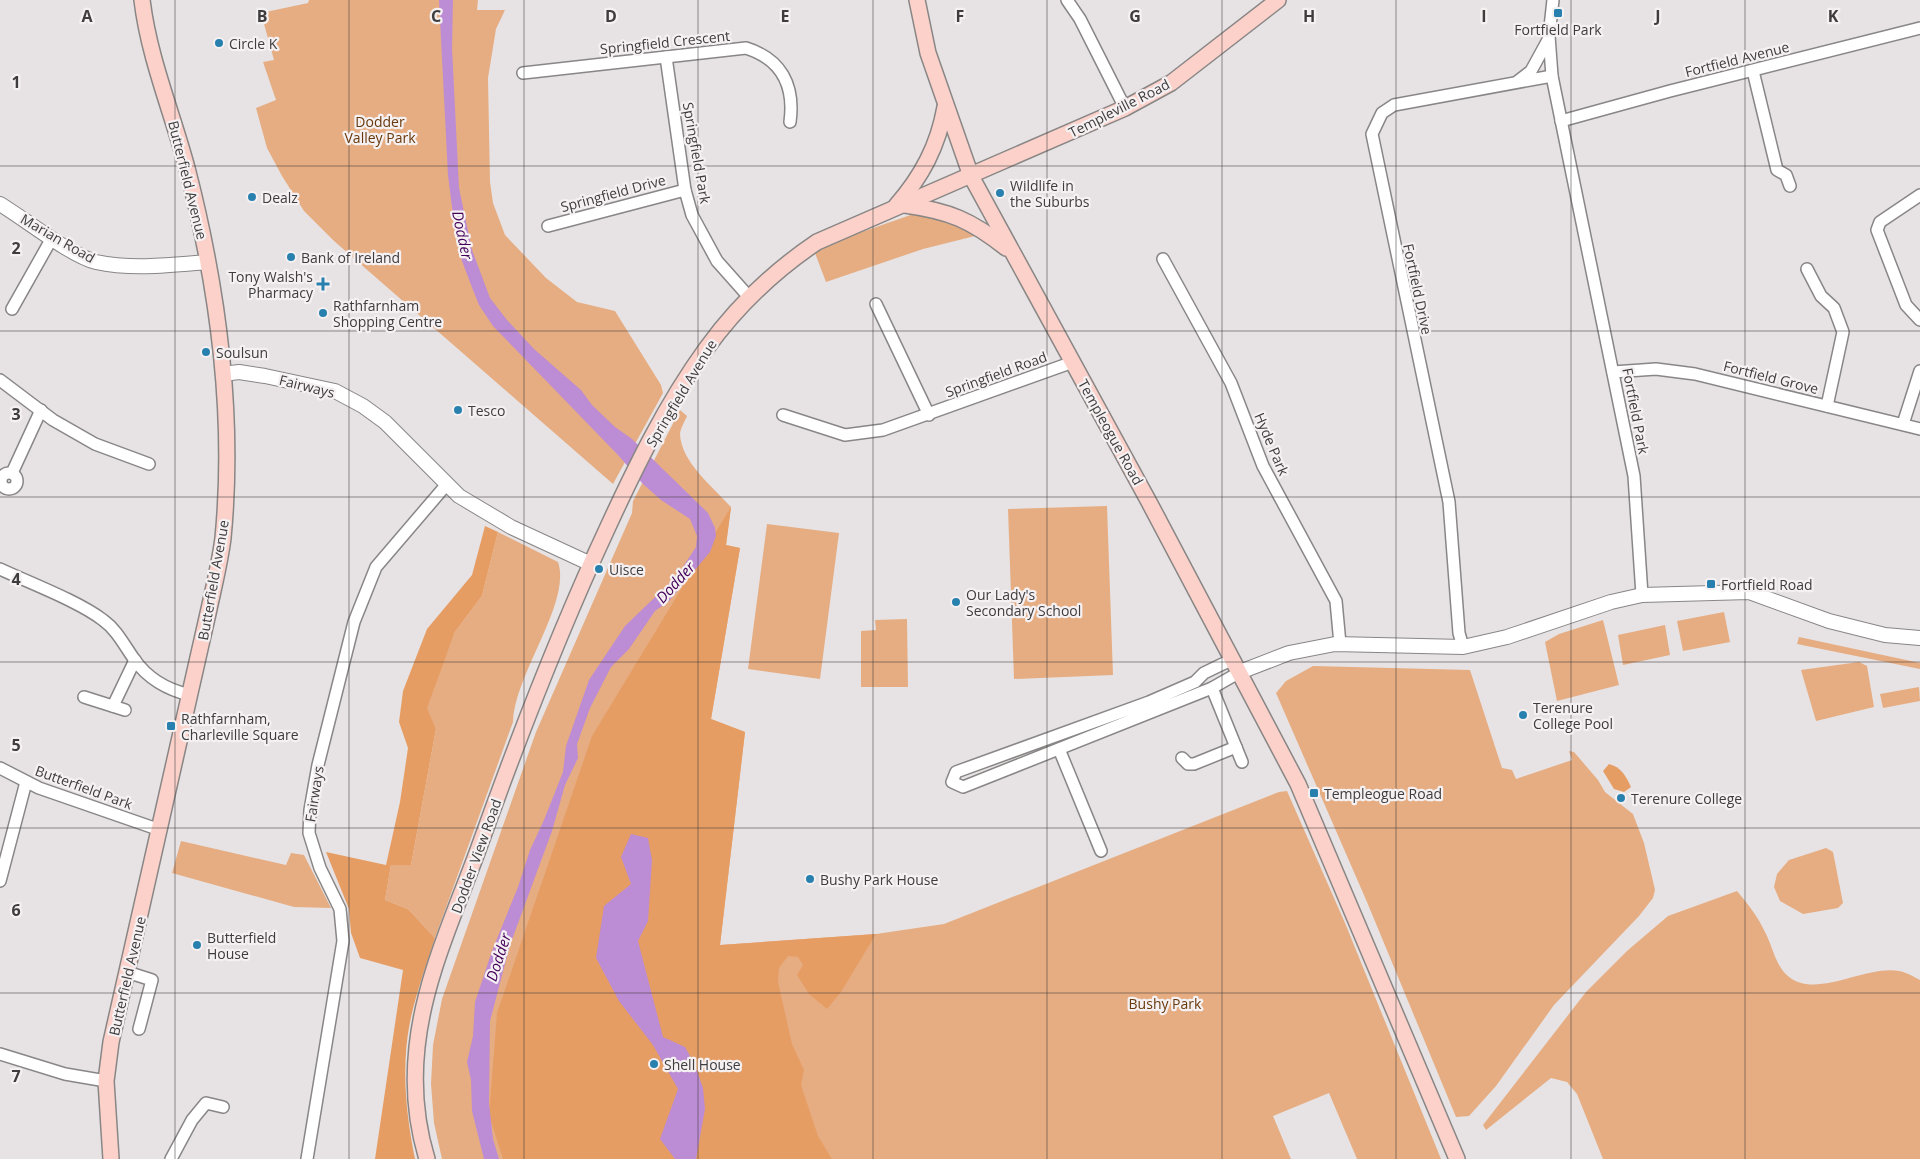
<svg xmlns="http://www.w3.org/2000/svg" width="1920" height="1159" viewBox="0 0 1920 1159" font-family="'Open Sans',sans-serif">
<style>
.green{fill:#e6ad82}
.forest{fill:#e69d64}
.water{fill:#bc8cd4}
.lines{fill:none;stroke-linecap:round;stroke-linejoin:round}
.minor-casing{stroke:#898686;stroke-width:14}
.tertiary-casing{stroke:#898686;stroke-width:16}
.secondary-casing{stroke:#898686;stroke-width:18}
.minor{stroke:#fff;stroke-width:11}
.tertiary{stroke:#fff;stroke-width:14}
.secondary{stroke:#fbd1ca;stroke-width:15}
.grid{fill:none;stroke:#3e3c3d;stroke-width:1;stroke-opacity:0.55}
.poi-dot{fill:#2780ae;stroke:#f5f0f1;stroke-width:2}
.labels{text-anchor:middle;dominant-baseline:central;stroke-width:4.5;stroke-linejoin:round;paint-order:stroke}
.poi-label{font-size:14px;fill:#3e3c3d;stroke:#f5f0f1;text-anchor:start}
.street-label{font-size:14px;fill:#3e3c3d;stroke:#f5f0f1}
.park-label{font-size:14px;fill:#68390c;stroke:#f5f0f1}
.water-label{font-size:15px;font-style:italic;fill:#43005a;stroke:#f5f0f1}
.grid-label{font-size:16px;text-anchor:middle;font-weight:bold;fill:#3e3c3d;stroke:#f5f0f1;stroke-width:4.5;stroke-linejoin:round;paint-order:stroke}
</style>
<rect width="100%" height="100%" fill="#e7e3e4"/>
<g class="green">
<polygon points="309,0 478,0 477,10 505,10 496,29 488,78 490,182 493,203 505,235 546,278 577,302 615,311 661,385 663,393 613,484 334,241 304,211 282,176 267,148 256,108 276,100 263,62 274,60 261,13 308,3"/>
<polygon points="919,212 983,234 923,249 826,282 815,253 839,240"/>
<path d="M680 410 687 416C685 421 680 429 680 434 681 462 713 487 731 507L726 545 740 548 711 719 745 732 720 945 876 934 944 924 1279 792 1287 791 1345 923 1441 1159H1357L1329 1093 1273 1116 1291 1159H442L434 1123 431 1084 433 1045 442 999 536 732 632 513 633 501Z"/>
<polygon points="1107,506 1113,675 1014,679 1008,509"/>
<polygon points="767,524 839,533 820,679 748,669"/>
<path d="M498 532 558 562C572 602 514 675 513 722L435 938 408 909 385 900 391 865H411L436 729 426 708 455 632 482 596Z"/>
<polygon points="1724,612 1730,642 1683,651 1677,621"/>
<polygon points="907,619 908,687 861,687 861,631 876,630 875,620"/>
<polygon points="1603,620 1619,685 1557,701 1545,642 1559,634"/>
<polygon points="1665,625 1670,655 1623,665 1618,635"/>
<polygon points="1799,637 1920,663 1920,669 1797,644"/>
<polygon points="1859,662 1867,666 1874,707 1816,721 1801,670"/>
<polygon points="1313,666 1470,670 1502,768 1512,770 1516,779 1572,760 1569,751 1574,752 1598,780 1605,792 1633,814 1644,843 1652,877 1655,890 1653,898 1639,916 1554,1005 1496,1086 1469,1116 1456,1117 1367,902 1276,693 1286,681"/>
<polygon points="1919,687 1920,701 1883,708 1880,694"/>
<polygon points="181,841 286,865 291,853 304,855 331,908 294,907 172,873"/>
<polygon points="1826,848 1833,852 1843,903 1838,908 1803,914 1780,901 1774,887 1777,874 1789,860"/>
<path d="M1737 891C1748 904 1758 917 1765 932 1773 947 1775 965 1788 976 1815 1000 1865 965 1899 971 1906 972 1914 977 1920 980V1159H1603L1577 1094 1567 1082 1551 1078 1486 1130 1483 1125 1586 992 1627 951 1668 916Z"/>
</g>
<g class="forest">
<polygon points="731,507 726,545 740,548 711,719 745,732 720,945 876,934 841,992 827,1009 809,994 797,975 803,965 798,957 788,956 779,968 778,982 792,1044 804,1070 801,1085 818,1136 832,1159 503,1159 489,1115 497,1013 592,736"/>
<path d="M485 526 498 532 482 596 455 632 427 708 436 729 411 865H391L385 900 408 909 435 938C426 966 416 993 410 1022 401 1067 406 1114 415 1159H375L403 970 360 958 351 933 349 909 326 852 386 865 400 802 408 748 399 722 403 691 427 629 472 575Z"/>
<path d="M1609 764C1621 767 1626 776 1631 787L1624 792 1614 789 1603 771Z"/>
</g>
<g class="water">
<polygon points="439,0 453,0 452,48 459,188 472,250 490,298 507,320 534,349 581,390 592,405 615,427 632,439 708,513 715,528 716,536 710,552 669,601 655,611 629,649 611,667 590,708 577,744 578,758 565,785 552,831 510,945 490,1021 489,1103 493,1139 499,1159 484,1159 472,1111 471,1080 467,1062 473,1036 475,1002 492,951 518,887 530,850 544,820 563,772 566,746 589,680 625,626 677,576 696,547 697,536 690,519 661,500 643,484 618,455 493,326 479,305 473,290 462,261 455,231 448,175"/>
<polygon points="631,834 648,838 652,860 648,921 638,941 663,1037 685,1047 694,1063 703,1088 705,1109 696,1159 675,1159 660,1139 678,1089 653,1045 619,1001 596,958 604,906 631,884 621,857"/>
</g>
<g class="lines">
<defs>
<g id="minor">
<polyline points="1067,0 1080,19 1125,108"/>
<polyline points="1553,0 1549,36 1552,76 1634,476 1642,595"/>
<polyline points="666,57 685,190 692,215 717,261 749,297"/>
<polyline points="1753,71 1777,170 1786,175 1790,186"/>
<path d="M523 73 746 48C781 59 795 85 790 122"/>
<polyline points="1518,81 1531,71 1548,40"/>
<polyline points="1561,121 1670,91 1920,28"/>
<polyline points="1920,195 1880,222 1877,230 1906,305 1920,320"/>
<polyline points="548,226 685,190"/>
<polyline points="1163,259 1231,383 1263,466 1336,601 1340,644"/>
<polyline points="1807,269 1821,296 1834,308 1843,332 1827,406"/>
<polyline points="876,304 929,415"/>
<polyline points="12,309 52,238"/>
<polyline points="1613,372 1656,369 1695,374 1920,429"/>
<polyline points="0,380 53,420 95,444 149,464"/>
<polyline points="783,415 845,435 883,430 1073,362"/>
<polyline points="1903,424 1920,371"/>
<circle cx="9" cy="481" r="8"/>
<polyline points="12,473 41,410"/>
<path d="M0 569C30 583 78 601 103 620 117 630 124 645 134 659 147 678 168 690 190 695"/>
<polyline points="1463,647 1459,633 1449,502 1372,134 1382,113 1394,105 1552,76"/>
<polyline points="1233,659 1204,673 1195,682 1149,702 956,772 952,782 963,787 1212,688 1240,672"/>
<polyline points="1212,688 1242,762"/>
<polyline points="84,697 125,710"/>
<polyline points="113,706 135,660"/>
<polyline points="1059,749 1101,851"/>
<polyline points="1182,758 1188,764 1194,764 1236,747"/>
<polyline points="0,768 39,788 160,830"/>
<polyline points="0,881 26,782"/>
<polyline points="127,972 152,980 139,1029"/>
<polyline points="0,1054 65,1074 106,1081"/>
<polyline points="171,1159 192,1120 206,1103 223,1107"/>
<polyline points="307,1159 343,941 340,909 320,868 309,833 310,810 318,765 354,622 376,567 447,484"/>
</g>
<g id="tertiary">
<path d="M0 204C25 219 71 256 96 262 132 270 172 265 208 262"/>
<polyline points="223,374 239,372 265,376 335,391 363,406 385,422 459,496 511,527 591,564"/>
<polyline points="1240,672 1289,653 1335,644 1463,647 1507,637 1611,602 1642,595 1749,592 1829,621 1885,635 1920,638"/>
</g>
<g id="secondary">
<polyline points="917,0 928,53 971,176 1149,502 1298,784 1457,1159"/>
<path d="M905 205C949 211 971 220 1006 248"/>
<path d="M896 206C922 176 938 146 945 107"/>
<path d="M111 1159 106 1081 111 1042 209 609C214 586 220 562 223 538 235 414 218 288 187 168 172 112 149 58 142 0"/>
<path d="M427 1159C416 1123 413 1084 417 1047 424 979 455 913 478 850 517 741 558 634 607 529 635 468 666 404 706 349 737 306 774 271 817 242L1125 108 1171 83 1278 0"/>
</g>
</defs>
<use href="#minor" class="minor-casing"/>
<use href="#tertiary" class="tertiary-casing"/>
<use href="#secondary" class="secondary-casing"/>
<use href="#minor" class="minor"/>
<use href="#tertiary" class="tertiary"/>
<use href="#secondary" class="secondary"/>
</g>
<path class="grid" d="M175 0V1159M349 0V1159M524 0V1159M698 0V1159M873 0V1159M1047 0V1159M1222 0V1159M1396 0V1159M1571 0V1159M1745 0V1159M0 166H1920M0 331H1920M0 497H1920M0 662H1920M0 828H1920M0 993H1920"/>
<g class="poi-dot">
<rect x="1553" y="8" width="10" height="10" rx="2.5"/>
<circle cx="219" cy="43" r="5"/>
<circle cx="1000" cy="193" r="5"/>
<circle cx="252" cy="197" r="5"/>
<circle cx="291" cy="257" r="5"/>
<path d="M320.5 276.5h5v5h5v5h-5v5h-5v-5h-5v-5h5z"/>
<circle cx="323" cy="313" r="5"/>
<circle cx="206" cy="352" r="5"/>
<circle cx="458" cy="410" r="5"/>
<circle cx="599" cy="569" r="5"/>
<rect x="1706" y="579" width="10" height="10" rx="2.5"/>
<circle cx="956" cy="602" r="5"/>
<circle cx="1523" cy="715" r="5"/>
<rect x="166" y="721" width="10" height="10" rx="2.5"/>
<rect x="1309" y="788" width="10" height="10" rx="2.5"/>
<circle cx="1621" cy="798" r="5"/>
<circle cx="810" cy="879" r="5"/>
<circle cx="197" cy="945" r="5"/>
<circle cx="654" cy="1064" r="5"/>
</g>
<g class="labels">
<g class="poi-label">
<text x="1558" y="29" text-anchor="middle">Fortfield Park</text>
<text x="229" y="43">Circle K</text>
<text x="1010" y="185">Wildlife in<tspan x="1010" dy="16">the Suburbs</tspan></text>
<text x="262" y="197">Dealz</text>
<text x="301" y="257">Bank of Ireland</text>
<text x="313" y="276" text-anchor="end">Tony Walsh's<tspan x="313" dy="16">Pharmacy</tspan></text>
<text x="333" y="305">Rathfarnham<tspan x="333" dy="16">Shopping Centre</tspan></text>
<text x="216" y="352">Soulsun</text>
<text x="468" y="410">Tesco</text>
<text x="609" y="569">Uisce</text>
<text x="1721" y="584">Fortfield Road</text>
<text x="966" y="594">Our Lady's<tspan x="966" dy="16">Secondary School</tspan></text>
<text x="1533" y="707">Terenure<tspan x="1533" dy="16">College Pool</tspan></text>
<text x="181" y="718">Rathfarnham,<tspan x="181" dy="16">Charleville Square</tspan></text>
<text x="1324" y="793">Templeogue Road</text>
<text x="1631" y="798">Terenure College</text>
<text x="820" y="879">Bushy Park House</text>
<text x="207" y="937">Butterfield<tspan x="207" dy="16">House</tspan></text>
<text x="664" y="1064">Shell House</text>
</g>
<g class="street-label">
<text transform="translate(665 42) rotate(-6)">Springfield Crescent</text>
<text transform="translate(1737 59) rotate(-14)">Fortfield Avenue</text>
<text transform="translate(1119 108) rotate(-27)">Templeville Road</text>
<text transform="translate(697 153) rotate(80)">Springfield Park</text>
<text transform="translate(188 180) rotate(76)">Butterfield Avenue</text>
<text transform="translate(613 193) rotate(-15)">Springfield Drive</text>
<text transform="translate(58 238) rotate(30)">Marian Road</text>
<text transform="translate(1418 289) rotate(78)">Fortfield Drive</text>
<text transform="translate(996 374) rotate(-20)">Springfield Road</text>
<text transform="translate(1771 377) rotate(14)">Fortfield Grove</text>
<text transform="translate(307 386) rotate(14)">Fairways</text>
<text transform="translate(681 393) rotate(-59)">Springfield Avenue</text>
<text transform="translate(1636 411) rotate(79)">Fortfield Park</text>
<text transform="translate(1111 432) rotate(61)">Templeogue Road</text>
<text transform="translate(1272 444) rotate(67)">Hyde Park</text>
<text transform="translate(213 580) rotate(-80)">Butterfield Avenue</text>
<text transform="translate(84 787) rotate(20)">Butterfield Park</text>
<text transform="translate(314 794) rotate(-81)">Fairways</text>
<text transform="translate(476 856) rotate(-70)">Dodder View Road</text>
<text transform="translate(127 976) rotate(-77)">Butterfield Avenue</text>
</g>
<g class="park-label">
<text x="380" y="121">Dodder<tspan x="380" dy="16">Valley Park</tspan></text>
<text x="1165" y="1003">Bushy Park</text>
</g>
<g class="water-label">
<text transform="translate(463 235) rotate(78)">Dodder</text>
<text transform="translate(675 582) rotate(-48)">Dodder</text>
<text transform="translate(498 957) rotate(-72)">Dodder</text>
</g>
</g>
<g class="grid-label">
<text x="87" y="22">A</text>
<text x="262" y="22">B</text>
<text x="436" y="22">C</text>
<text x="611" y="22">D</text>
<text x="785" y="22">E</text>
<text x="960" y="22">F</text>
<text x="1135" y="22">G</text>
<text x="1309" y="22">H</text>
<text x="1484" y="22">I</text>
<text x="1658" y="22">J</text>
<text x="1833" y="22">K</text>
<text x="16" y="88">1</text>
<text x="16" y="254">2</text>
<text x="16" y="420">3</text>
<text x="16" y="585">4</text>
<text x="16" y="751">5</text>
<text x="16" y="916">6</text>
<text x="16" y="1082">7</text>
</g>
</svg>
